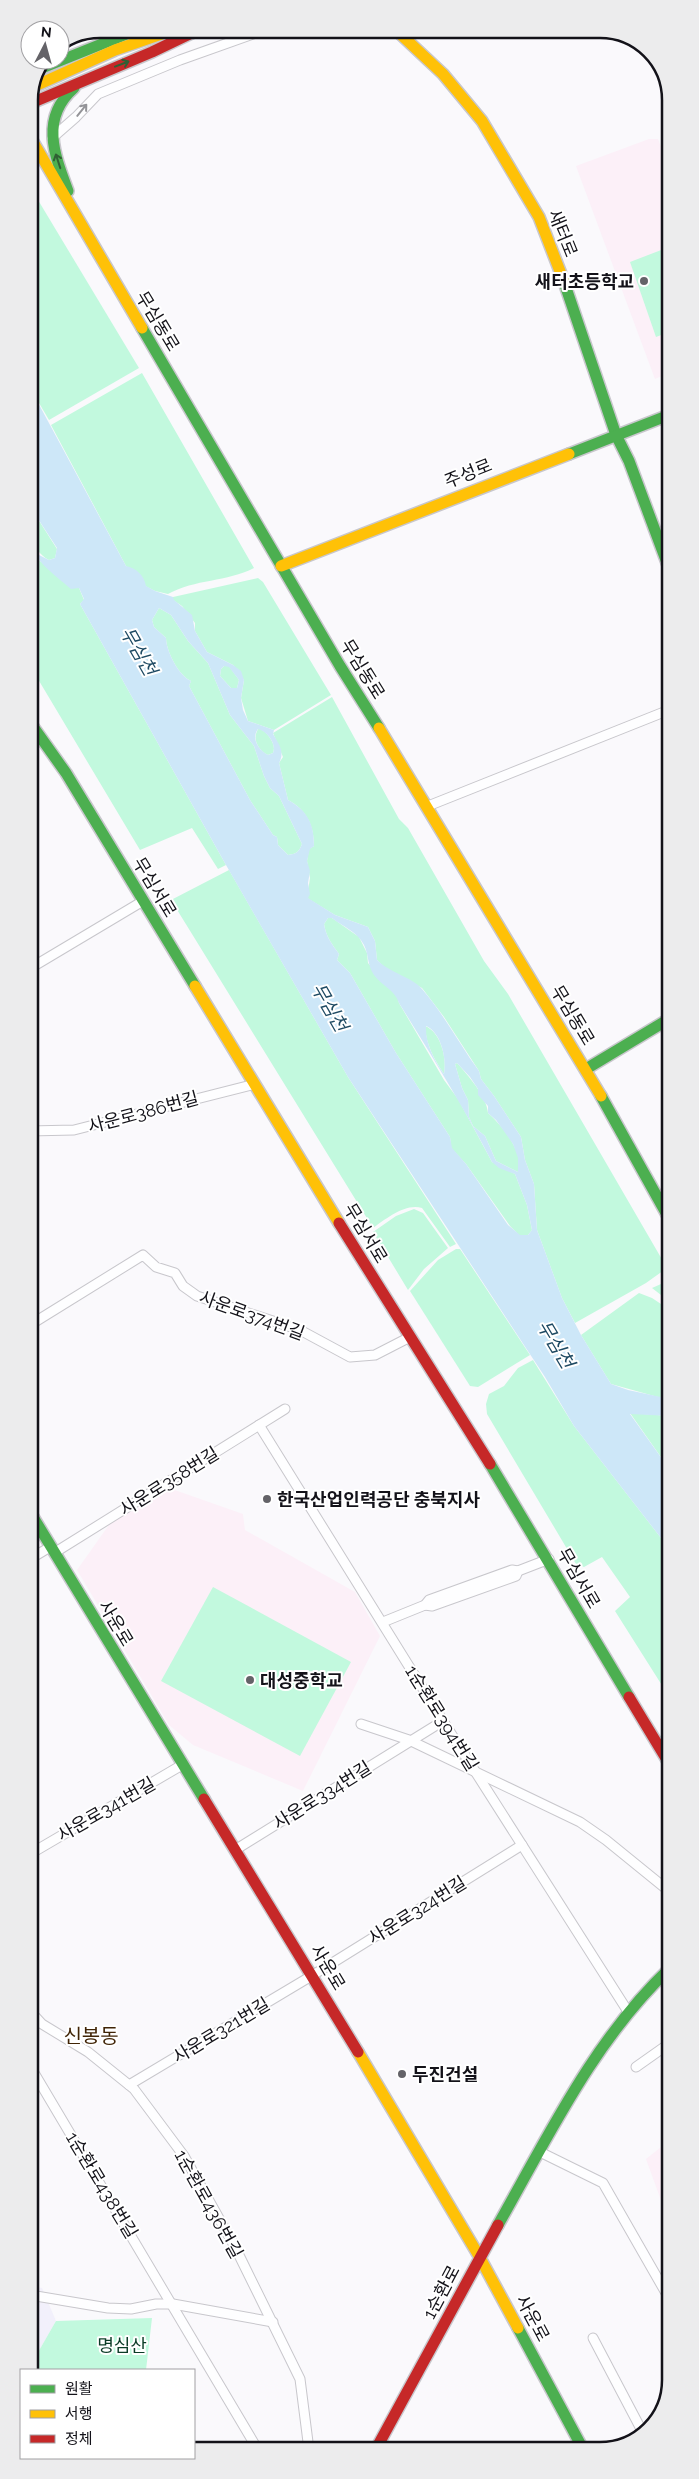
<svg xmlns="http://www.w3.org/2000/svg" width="699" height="2479" viewBox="0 0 699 2479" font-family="Raleway,'Noto Sans KR',sans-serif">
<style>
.built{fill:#f2f0fb}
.education{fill:#fcf0f8}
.green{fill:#c2f9de}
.water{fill:#cde7f8;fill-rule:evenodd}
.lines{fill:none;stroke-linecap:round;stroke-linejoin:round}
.street-casing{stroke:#c8c7cc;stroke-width:11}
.fast-casing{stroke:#c8c7cc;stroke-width:14}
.slow-casing{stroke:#c8c7cc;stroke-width:14}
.jam-casing{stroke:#c8c7cc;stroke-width:14}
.street{stroke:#fefeff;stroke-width:9}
.fast{stroke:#4caf50;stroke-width:11}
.slow{stroke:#ffc107;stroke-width:11}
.jam{stroke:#c62828;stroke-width:11}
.oneway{stroke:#306034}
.oneway2{stroke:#949498}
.poi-dot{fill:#646368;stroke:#fff;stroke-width:2}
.labels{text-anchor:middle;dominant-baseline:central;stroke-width:4;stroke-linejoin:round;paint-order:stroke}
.street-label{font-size:18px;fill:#131219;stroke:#fff}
.poi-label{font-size:18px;font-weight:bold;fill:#131219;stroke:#fff;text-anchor:start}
.park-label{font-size:18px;fill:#0b3c27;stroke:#fff}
.water-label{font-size:19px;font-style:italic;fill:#1d4962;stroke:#fff}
.quarter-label{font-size:20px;fill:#402406;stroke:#fff}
.rim{fill:none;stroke:#131219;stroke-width:2.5}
</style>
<rect width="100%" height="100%" fill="#faf9fc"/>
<polygon class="built" points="30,2286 42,2288 56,2321 33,2361 30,2362"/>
<g class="education">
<polygon points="649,139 658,139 669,168 669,373 655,379 576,166"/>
<polygon points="169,1488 243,1514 245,1530 355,1592 380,1636 303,1791 193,1745 169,1725 77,1570 111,1522"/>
<polygon points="670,2140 670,2225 646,2159"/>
</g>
<g class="green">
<polygon points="29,185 139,368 49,420 29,386"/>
<polygon points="669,247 669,332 656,337 630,262"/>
<path d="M142 373 254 568C227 582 195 579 168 594L155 591 145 586 126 566 51 425Z"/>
<path d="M29 505 57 549 55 558 49 560C28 548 29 527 29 505Z"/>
<polygon points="29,543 40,561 79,588 84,600 80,604 226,865 218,869 192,828 140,850 29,664"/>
<polygon points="258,578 263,582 331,695 274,730 248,721 241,698 244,680 233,665 207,652 195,631 195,623 182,606 173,600 173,597"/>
<path d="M159 608 171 615 188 641 208 663 230 715 254 746 264 776 270 788 279 796 302 844C299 852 296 854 288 855L278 845 277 837 273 835 250 800 189 686 191 681C179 676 166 651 166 638L154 627 152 620Z"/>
<polygon points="224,666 229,666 239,680 237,688 231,688 220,676 221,669"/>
<path d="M332 697 399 819 408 828 484 961 508 994 667 1268 646 1283 575 1323 562 1298 537 1230 534 1184 525 1160 521 1137 494 1096 481 1079 479 1071 444 1017 422 988 386 969 377 960 375 941 368 927 335 915 307 898 310 878 307 861 309 849 314 846C314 826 307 810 288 800L279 763 283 757 273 733Z"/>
<path d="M259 728C267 732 277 744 273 753L268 755C258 750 251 738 259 728Z"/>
<path d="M229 870 348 1077 456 1244 450 1247 422 1208C405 1203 386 1219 373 1228L192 934 171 900Z"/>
<path d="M328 918H332L359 937 367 953 368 963 397 996 399 1003 444 1080 458 1099 492 1162 515 1174 527 1205 532 1230 528 1235 520 1236 510 1226 466 1164 451 1148 450 1137 396 1053 350 973 337 960 339 954C332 944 326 937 324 924Z"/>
<path d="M425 1026C441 1032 447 1059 444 1074 434 1059 426 1045 425 1026Z"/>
<path d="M457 1063C468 1075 487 1097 488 1113 501 1124 526 1155 518 1172L496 1161 485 1136 473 1126 469 1117 468 1100 462 1088 455 1064Z"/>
<polygon points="414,1209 423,1213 448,1248 424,1269 408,1290 373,1232 396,1216"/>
<polygon points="456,1249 460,1249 530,1355 478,1387 470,1386 410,1291 438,1260"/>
<polygon points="670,1280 670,1302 652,1288"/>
<path d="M639 1293 652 1298 670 1310C670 1320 672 1333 669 1342 662 1363 661 1377 665 1399L611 1384 581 1335Z"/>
<polygon points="533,1360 574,1426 661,1538 661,1547 670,1558 670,1698 615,1611 630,1597 602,1557 584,1567 576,1564 487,1414 486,1404 489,1394 504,1386 518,1368"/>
<polygon points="630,1413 670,1416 670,1470"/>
<polygon points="213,1587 351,1662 300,1756 161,1681"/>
<polygon points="152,2318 146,2370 30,2370 30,2362 33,2361 56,2321"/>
</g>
<path class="water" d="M29 386 126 566C136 568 144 575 146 586L155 591 173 597 174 600 192 615 195 631 207 652 233 665 241 671 244 680 241 698 243 710 248 721 274 730 273 734C279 744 285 752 279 763L288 800C308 811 314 824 314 846L310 849 307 861 310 871 308 883 310 894 308 898 335 915 368 927 375 941 377 960C390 973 412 977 422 989 444 1014 459 1044 479 1071L481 1079 494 1096 521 1137 525 1160 534 1184 537 1230 562 1298 581 1335 611 1384 628 1390 670 1399V1416L630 1414 670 1470V1558L661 1547V1538L574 1426 545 1377 348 1077 226 865 80 604 84 599 79 588 71 589C54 574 29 558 29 534L39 555 49 560 55 558 57 548 29 505ZM159 608 171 615 188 641 208 663 230 715 254 746 264 776 270 788 279 796 302 844C299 852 296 854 288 855L278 845 277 837 273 835 250 800 189 686 191 681C179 676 166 651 166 638L154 627 152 620ZM224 666 229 667 239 680 237 688H231L220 676 221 669ZM258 729C267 731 277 744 273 753L268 755C258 750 251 738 258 729ZM328 918H332C343 927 357 931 364 945 369 955 367 965 374 975 382 986 395 990 399 1003 432 1056 464 1108 492 1162L499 1168 515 1174 527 1205 532 1230 528 1235H520L508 1225 466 1164 452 1148 450 1137 396 1053 350 973 337 960 339 954C332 944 326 937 324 924ZM426 1026C441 1032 447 1059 444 1074 434 1060 425 1043 426 1026ZM457 1063 470 1077 478 1089V1095L488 1106V1113L496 1120 513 1144 518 1158V1172L496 1161 485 1136 473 1126 469 1117 468 1100 462 1088 455 1064Z"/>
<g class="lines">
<defs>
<g id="street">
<polyline points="52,138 76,117 98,94 180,60 267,29"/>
<polyline points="428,806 669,710"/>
<polyline points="29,969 143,901"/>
<polyline points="29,1131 74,1130 255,1084"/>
<polyline points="30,1325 143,1255 156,1267 175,1273 183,1286 197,1296 300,1330 350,1357 375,1355 410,1337"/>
<polyline points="259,1425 443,1721 627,2010"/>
<polyline points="54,1553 285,1409"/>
<polyline points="30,1559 50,1547"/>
<polyline points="425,1605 432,1606 516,1576 518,1571"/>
<polyline points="383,1622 425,1605 429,1600 512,1570 518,1571 549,1559"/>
<polyline points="361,1724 409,1740 580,1822 606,1840 670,1892"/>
<polyline points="235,1850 443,1721"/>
<polyline points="30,1854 182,1765"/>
<polyline points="30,2011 42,2024 88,2052 134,2089 184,2156 235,2247 300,2379 309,2450"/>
<polyline points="30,2066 258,2450"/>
<polyline points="636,2067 670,2043"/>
<polyline points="129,2085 313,1975 522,1845"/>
<polyline points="540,2152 603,2183 670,2300"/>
<polyline points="30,2295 108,2308 131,2309 156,2304 173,2304 273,2322"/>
<polyline points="593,2338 642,2431"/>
</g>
<g id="fast">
<polyline points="42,68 139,29"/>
<path d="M68 191C54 154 40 118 74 88"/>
<polyline points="563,279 616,435 629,461 669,568"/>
<polyline points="142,328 340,666 379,728"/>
<polyline points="569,454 669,415"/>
<polyline points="29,721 66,773 195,986"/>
<polyline points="586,1069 669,1019"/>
<polyline points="601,1096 670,1220"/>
<polyline points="490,1464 629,1697"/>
<polyline points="30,1512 204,1799"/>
<path d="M498 2225C549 2135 594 2040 670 1968"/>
<polyline points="518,2328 583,2449"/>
</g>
<g id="slow">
<polyline points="395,29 443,74 482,121 539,217 563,279"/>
<polyline points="35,86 115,50 176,29"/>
<polyline points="29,135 142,328"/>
<polyline points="281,566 569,454"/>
<polyline points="379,728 601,1096"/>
<polyline points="195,986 339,1223"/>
<polyline points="358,2052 479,2256 518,2328"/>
</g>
<g id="jam">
<polyline points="29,104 152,52 200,29"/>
<polyline points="339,1223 490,1464"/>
<polyline points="629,1697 670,1765"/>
<polyline points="204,1799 358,2052"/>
<polyline points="376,2449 498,2225"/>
</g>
</defs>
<use href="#street" class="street-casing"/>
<use href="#fast" class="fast-casing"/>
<use href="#slow" class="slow-casing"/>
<use href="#jam" class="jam-casing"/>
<use href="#street" class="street"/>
<use href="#fast" class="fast"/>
<use href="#slow" class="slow"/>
<use href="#jam" class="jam"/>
</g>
<defs><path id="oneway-shaft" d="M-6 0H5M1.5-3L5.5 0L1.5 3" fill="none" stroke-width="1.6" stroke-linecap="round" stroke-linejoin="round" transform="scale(1.25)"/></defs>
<g class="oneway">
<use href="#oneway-shaft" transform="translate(122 64) rotate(-21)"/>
<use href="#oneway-shaft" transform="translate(58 161) rotate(-108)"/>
</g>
<use class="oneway2" href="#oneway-shaft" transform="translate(82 110) rotate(-51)"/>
<g class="poi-dot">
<circle cx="644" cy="281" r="5"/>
<circle cx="267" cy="1499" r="5"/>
<circle cx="250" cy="1680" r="5"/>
<circle cx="402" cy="2074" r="5"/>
</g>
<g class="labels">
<g class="street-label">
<text transform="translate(563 233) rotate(68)">새터로</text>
<text transform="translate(158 321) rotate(59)">무심동로</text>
<text transform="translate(468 473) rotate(-22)">주성로</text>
<text transform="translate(363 669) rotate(58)">무심동로</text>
<text transform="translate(155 887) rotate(59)">무심서로</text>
<text transform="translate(573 1015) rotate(59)">무심동로</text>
<text transform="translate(143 1112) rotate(-15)">사운로386번길</text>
<text transform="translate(366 1233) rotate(59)">무심서로</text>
<text transform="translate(252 1315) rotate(20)">사운로374번길</text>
<text transform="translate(169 1481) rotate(-32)">사운로358번길</text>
<text transform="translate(579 1578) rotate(60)">무심서로</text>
<text transform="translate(116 1623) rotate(59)">사운로</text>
<text transform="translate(442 1718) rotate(58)">1순환로394번길</text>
<text transform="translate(322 1795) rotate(-32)">사운로334번길</text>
<text transform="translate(106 1809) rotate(-30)">사운로341번길</text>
<text transform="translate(417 1910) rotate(-32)">사운로324번길</text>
<text transform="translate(328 1967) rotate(59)">사운로</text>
<text transform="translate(221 2030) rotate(-31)">사운로321번길</text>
<text transform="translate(102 2185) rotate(59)">1순환로438번길</text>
<text transform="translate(209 2204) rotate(61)">1순환로436번길</text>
<text transform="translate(441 2292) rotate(-62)">1순환로</text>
<text transform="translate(533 2318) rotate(62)">사운로</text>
</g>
<g class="poi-label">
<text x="634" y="281" text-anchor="end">새터초등학교</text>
<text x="277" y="1499">한국산업인력공단 충북지사</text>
<text x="260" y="1680">대성중학교</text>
<text x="412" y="2074">두진건설</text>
</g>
<g class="park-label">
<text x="122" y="2345">명심산</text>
</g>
<g class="water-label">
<text transform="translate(139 651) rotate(60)">무심천</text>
<text transform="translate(330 1007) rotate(60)">무심천</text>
<text transform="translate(556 1344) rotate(59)">무심천</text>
</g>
<g class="quarter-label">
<text x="91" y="2036">신봉동</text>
</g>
</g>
<path d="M0 0H699V2479H0ZM100 38H600A62 62 0 0 1 662 100V2380A62 62 0 0 1 600 2442H100A62 62 0 0 1 38 2380V100A62 62 0 0 1 100 38Z" fill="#ececed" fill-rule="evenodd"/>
<path class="rim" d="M100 38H600A62 62 0 0 1 662 100V2380A62 62 0 0 1 600 2442H100A62 62 0 0 1 38 2380V100A62 62 0 0 1 100 38Z"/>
<rect x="20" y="2369" width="175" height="90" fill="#ffffff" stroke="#a1a0a3"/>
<rect x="30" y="2385" width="25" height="8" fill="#4caf50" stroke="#a1a0a3"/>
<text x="65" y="2394" font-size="15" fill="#131219">원활</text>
<rect x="30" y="2410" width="25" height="8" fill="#ffc107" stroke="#a1a0a3"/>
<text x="65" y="2419" font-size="15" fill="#131219">서행</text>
<rect x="30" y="2435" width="25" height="8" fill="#c62828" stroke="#a1a0a3"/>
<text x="65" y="2444" font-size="15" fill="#131219">정체</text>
<g transform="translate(45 45) rotate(6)"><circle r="24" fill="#ffffff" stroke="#a1a0a3"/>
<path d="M0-4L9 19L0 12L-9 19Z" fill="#646368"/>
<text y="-8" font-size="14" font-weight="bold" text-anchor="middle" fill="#131219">N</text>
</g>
</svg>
